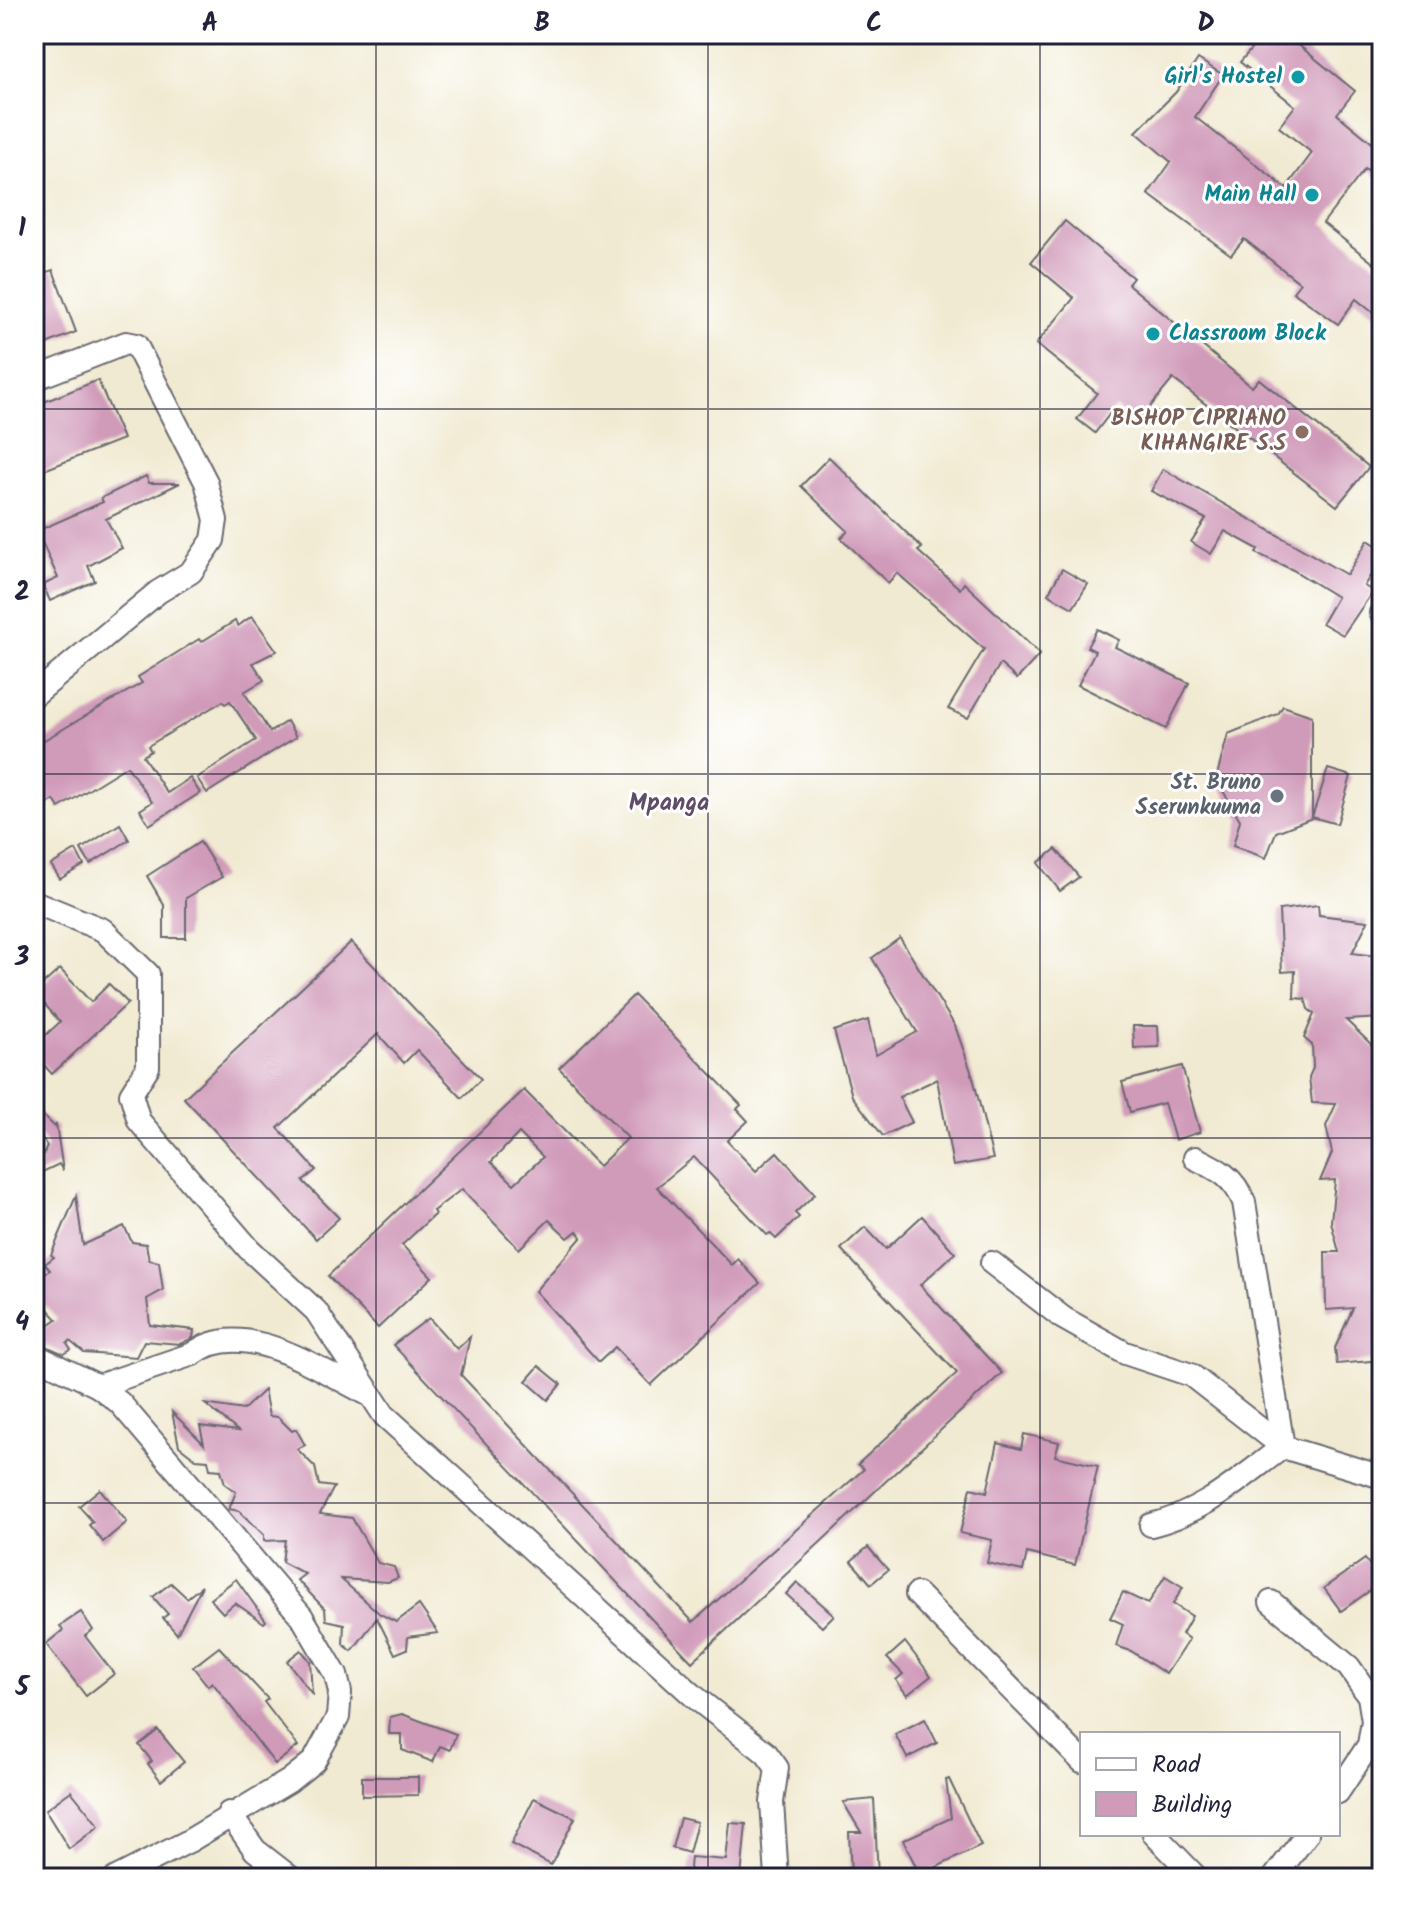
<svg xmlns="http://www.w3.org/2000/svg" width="1416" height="1912" viewBox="0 0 1416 1912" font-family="Kalam,sans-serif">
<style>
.building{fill:#d09ab9;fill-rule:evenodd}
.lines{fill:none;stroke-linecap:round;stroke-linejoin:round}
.minor-casing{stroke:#6a6870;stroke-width:26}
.minor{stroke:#fff;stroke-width:22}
.grid{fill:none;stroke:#22223b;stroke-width:2;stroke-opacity:0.55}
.culture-dot{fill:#0f9aa8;stroke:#fff;stroke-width:3}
.education-dot{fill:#8d6e63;stroke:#fff;stroke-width:3}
.worship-dot{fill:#6b7280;stroke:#fff;stroke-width:3}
.labels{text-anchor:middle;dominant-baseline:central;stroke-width:6;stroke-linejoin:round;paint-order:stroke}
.culture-label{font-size:22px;font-weight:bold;fill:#0d838f;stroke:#fff;text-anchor:end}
.education-label{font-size:22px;font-weight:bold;fill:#785e54;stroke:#fff;text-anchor:end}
.worship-label{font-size:22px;font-weight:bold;fill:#5b616d;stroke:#fff;text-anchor:end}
.neighbourhood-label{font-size:24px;font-weight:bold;fill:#5f4c67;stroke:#fff}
.neatline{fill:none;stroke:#22223b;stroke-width:3}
.grid-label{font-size:26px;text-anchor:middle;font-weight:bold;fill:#22223b}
</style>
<rect width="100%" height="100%" fill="#fff"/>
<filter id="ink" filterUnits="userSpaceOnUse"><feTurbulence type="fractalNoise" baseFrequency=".0125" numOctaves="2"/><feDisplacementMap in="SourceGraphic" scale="16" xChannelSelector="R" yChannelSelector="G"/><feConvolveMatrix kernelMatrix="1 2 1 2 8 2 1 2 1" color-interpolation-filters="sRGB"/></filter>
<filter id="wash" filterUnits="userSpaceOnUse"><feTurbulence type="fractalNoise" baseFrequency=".006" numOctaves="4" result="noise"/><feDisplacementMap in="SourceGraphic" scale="32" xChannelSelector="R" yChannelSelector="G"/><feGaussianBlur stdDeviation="1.8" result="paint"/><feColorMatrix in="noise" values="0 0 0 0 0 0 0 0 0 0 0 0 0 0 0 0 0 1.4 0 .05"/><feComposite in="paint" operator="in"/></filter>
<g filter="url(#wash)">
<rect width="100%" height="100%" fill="#f1ead2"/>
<g id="blocks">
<g class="building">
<polygon points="1264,34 1285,34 1355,91 1337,114 1382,151 1382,182 1365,169 1323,223 1382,270 1382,320 1356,299 1338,324 1293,292 1300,283 1244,239 1231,255 1148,194 1171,162 1136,132 1176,92 1198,59 1223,75 1195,117 1286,188 1312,153 1279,127 1295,106 1240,62"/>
<polygon points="1065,221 1133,278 1128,284 1252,387 1259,379 1369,467 1337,506 1173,379 1136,424 1115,407 1095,433 1077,419 1097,393 1036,344 1074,298 1031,262"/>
<polygon points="53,270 76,332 34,349 34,277"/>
<polygon points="98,380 123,439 34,474 34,455 39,452 34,440 34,406"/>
<polygon points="829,457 922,548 918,551 960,589 964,583 1040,654 1017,679 1000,664 968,718 948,709 984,649 897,573 888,583 841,538 848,531 801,486"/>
<polygon points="1163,469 1347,575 1368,540 1382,549 1382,557 1364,586 1373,591 1343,635 1322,623 1337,597 1293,570 1256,553 1258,549 1225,531 1211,554 1191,542 1206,519 1151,491"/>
<polygon points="146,476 149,483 180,483 106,519 122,548 88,566 95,581 50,601 43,585 58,578 37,531 103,502 101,498"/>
<polygon points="1062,569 1088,584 1073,608 1048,594"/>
<polygon points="252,616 277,651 253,663 264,680 244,692 270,732 287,721 296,737 207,793 197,778 256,740 230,701 225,704 223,701 148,746 151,751 143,756 167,793 190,778 200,793 149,825 140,810 152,802 127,766 59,808 54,800 34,813 34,746 142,683 138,677 199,639 201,642 235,621 238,626"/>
<polygon points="1097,629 1119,640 1115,647 1189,683 1166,729 1078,685 1095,651 1087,647"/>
<polygon points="1283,706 1312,716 1312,818 1276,832 1266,858 1233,846 1240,820 1216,779 1228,734 1278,714"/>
<polygon points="1328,769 1351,776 1337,824 1312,817"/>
<polygon points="120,824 129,840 90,864 81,849"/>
<polygon points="200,842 222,877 186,898 186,938 164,938 164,905 147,876"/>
<polygon points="1056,849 1079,877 1060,891 1038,863"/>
<polygon points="76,850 84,865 60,879 51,865"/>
<polygon points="1318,905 1319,915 1368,921 1352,953 1382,957 1382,1018 1346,1020 1378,1051 1382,1076 1375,1078 1382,1161 1375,1176 1382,1183 1382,1360 1337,1364 1335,1348 1353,1308 1326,1310 1325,1252 1339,1252 1331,1222 1335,1180 1320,1181 1332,1153 1326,1126 1336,1104 1312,1103 1309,1077 1313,1068 1312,1045 1304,1038 1314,1014 1308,1009 1305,999 1294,998 1295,971 1282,972 1279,910"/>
<polygon points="900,938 955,1026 973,1077 993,1159 953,1166 937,1079 899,1097 912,1122 883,1136 852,1096 834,1031 868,1020 876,1055 917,1032 872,958"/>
<polygon points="351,942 481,1079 462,1098 417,1050 404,1063 378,1034 278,1128 316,1170 303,1181 339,1218 316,1239 184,1098"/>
<polygon points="60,969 91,1002 109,984 128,1003 52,1074 34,1054 34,1046 60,1022 34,992"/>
<path d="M634 995 741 1105 737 1109 748 1121 727 1141 756 1171 777 1152 815 1194 795 1213 799 1217 776 1239 770 1233 767 1235 694 1157 657 1187 732 1265 738 1259 760 1283 651 1385 615 1347 599 1362 535 1291 582 1237 577 1231 568 1238 549 1220 519 1249 462 1189 433 1211 435 1214 402 1245 432 1277 378 1328 328 1276 524 1090 599 1166 628 1138 559 1068ZM519 1133 543 1157 514 1184 491 1162Z"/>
<polygon points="1133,1026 1158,1026 1159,1047 1134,1048"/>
<polygon points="1182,1066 1200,1132 1175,1140 1164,1103 1130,1112 1122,1082"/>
<polygon points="34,1107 55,1127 56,1124 63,1171 59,1164 34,1176 47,1146 34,1126"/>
<polygon points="76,1196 83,1245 124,1226 132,1242 146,1244 149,1260 159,1262 163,1290 147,1299 150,1325 194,1330 193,1338 180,1344 144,1341 136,1357 84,1353 70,1341 67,1344 71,1350 64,1354 34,1341 34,1335 57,1319 34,1294 34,1279 50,1270 45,1264 54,1257 51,1255"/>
<polygon points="922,1216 955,1253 920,1285 1002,1373 692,1662 393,1345 429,1318 457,1349 470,1337 461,1375 693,1622 864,1469 858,1464 957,1373 841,1249 865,1227 886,1249"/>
<polygon points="539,1366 561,1384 548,1400 526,1381"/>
<polygon points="264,1390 269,1416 278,1417 292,1431 296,1429 305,1445 297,1449 315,1467 319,1485 334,1487 320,1514 352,1518 378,1563 394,1567 398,1578 388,1582 341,1579 380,1614 396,1622 419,1605 438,1633 408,1637 407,1649 395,1654 377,1618 352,1651 343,1644 344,1624 326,1620 325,1609 297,1580 305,1574 282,1562 285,1540 264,1541 264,1535 239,1511 229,1509 236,1492 225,1484 221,1470 210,1469 208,1460 196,1459 179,1446 172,1412 204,1444 200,1426 238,1431 205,1404 243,1410"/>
<polygon points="1024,1434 1059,1442 1055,1456 1098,1466 1075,1565 1027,1553 1023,1571 987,1563 992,1540 960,1533 971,1488 987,1492 998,1443 1021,1449"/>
<polygon points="100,1489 127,1522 103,1542 89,1525 93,1522 79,1506"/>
<polygon points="868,1547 888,1570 871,1584 851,1561"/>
<polygon points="1365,1559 1382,1582 1341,1611 1324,1588"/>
<polygon points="1165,1576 1183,1587 1173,1604 1192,1616 1182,1634 1189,1639 1166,1674 1131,1651 1116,1646 1123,1624 1110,1618 1123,1592 1148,1604"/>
<polygon points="236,1579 266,1621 264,1623 235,1603 223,1613 210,1599"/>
<polygon points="797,1582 834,1615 822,1627 786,1594"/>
<polygon points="171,1583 187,1598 202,1586 177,1634 163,1618 168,1614 153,1597"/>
<polygon points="81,1612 93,1630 85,1636 114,1674 86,1696 46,1644 63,1630 60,1626"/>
<polygon points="905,1642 931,1676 907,1695 896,1680 903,1674 887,1658"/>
<polygon points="219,1647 268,1699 264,1702 298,1746 275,1764 212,1682 208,1686 193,1667"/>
<polygon points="301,1650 310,1661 312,1694 287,1661"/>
<polygon points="402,1714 456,1734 450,1750 440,1746 433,1762 402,1750 402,1734 389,1734 390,1717"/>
<polygon points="925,1719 937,1743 907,1758 895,1734"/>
<polygon points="158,1730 184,1762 161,1781 148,1764 152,1761 139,1745"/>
<polygon points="362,1777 418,1777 418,1795 362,1796"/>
<polygon points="949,1779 981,1846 920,1875 903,1840 951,1818 946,1780"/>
<polygon points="71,1791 99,1826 69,1849 45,1810"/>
<polygon points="534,1798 575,1818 551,1865 511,1844"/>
<polygon points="874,1799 878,1876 851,1877 849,1832 861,1832 843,1802"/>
<polygon points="680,1818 697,1822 689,1853 672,1848"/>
<polygon points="730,1823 746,1824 741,1878 689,1878 691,1857 726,1860"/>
</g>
</g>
</g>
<g filter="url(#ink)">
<use href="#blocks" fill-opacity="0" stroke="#6a6870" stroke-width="2"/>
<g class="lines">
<defs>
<g id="minor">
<polyline points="34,379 126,343 136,345 206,482 216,520 213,540 191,572 158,592 34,695"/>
<polyline points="1381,613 1382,611"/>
<polyline points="34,902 103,930 148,974 148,1067 131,1094 139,1121 249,1249 316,1311 384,1415 696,1698 766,1753 777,1768 772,1802 777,1878"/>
<path d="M1195 1158C1218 1169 1234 1177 1244 1202L1283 1447"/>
<polyline points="992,1263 1063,1318 1125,1353 1191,1375 1283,1447 1382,1477"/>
<polyline points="34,1355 98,1386 120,1403 302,1617 336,1675 340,1692 338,1717 314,1761 289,1781 189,1841 116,1878"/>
<path d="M98 1386 193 1354C243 1315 320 1371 368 1394"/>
<path d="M1151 1525C1205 1512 1239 1479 1283 1447"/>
<polyline points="917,1594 1082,1761"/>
<polyline points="1271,1602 1349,1667 1369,1696 1373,1721 1369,1745 1338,1792"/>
<polyline points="229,1813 255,1850 291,1878"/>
<polyline points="1154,1834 1197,1878"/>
<polyline points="1274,1878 1307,1834"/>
</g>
</defs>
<use href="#minor" class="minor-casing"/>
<use href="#minor" class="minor"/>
</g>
</g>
<path class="grid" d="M376 34V1878M708 34V1878M1040 34V1878M34 409H1382M34 774H1382M34 1138H1382M34 1503H1382"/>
<g class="culture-dot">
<circle cx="1298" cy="77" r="8"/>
<circle cx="1312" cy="195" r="8"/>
<circle cx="1153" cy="334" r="8"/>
</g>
<circle class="education-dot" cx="1302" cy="432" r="8"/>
<circle class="worship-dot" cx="1277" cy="796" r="8"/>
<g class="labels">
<g class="culture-label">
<text x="1282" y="77">Girl's Hostel</text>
<text x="1296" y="195">Main Hall</text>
<text x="1169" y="334" text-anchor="start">Classroom Block</text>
</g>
<g class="education-label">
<text x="1286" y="419">BISHOP CIPRIANO<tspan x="1286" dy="25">KIHANGIRE S.S</tspan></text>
</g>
<g class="worship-label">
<text x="1261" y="783">St. Bruno<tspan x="1261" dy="25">Sserunkuuma</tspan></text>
</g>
<g class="neighbourhood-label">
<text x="669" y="803">Mpanga</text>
</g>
</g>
<rect width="1416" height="1912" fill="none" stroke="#fff" stroke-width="88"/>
<rect x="1080" y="1732" width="260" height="104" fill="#ffffff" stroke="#a7a7b1" stroke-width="2"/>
<rect x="1096" y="1758" width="40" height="12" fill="#ffffff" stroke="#a7a7b1" stroke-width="2"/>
<text x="1152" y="1772" font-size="24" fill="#22223b">Road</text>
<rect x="1096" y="1792" width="40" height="24" fill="#d09ab9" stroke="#a7a7b1" stroke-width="2"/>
<text x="1152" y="1812" font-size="24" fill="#22223b">Building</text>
<rect x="44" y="44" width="1328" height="1824" class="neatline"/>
<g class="grid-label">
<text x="210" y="31">A</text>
<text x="542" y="31">B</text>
<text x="874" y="31">C</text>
<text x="1206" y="31">D</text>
<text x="22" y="236">1</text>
<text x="22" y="600">2</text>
<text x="22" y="965">3</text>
<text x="22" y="1330">4</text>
<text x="22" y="1695">5</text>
</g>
</svg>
